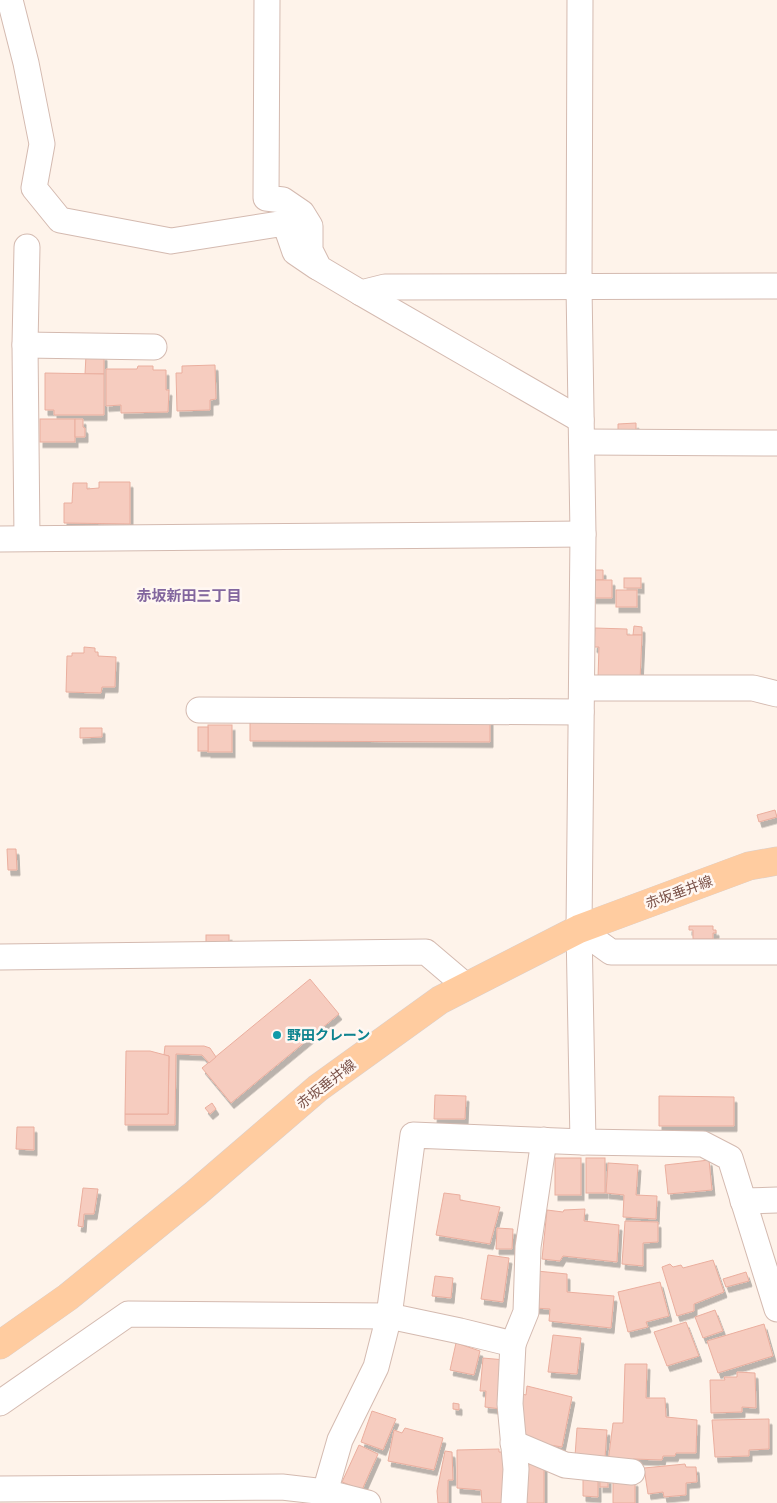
<svg xmlns="http://www.w3.org/2000/svg" width="777" height="1503" viewBox="0 0 777 1503" font-family="'Public Sans','Noto Sans JP',sans-serif">
<style>
.building{fill:#f6ccbf;stroke:#eaae9e;filter:url(#shadow)}
.lines{fill:none;stroke-linecap:round;stroke-linejoin:round}
.minor-casing{stroke:#d4bab0;stroke-width:27}
.major-casing{stroke:#dacfcc;stroke-width:29}
.minor{stroke:#fff;stroke-width:25}
.major{stroke:#ffcca0;stroke-width:28}
.culture-dot{fill:#0f9aa8;stroke:#fff7f2;stroke-width:2}
.labels{text-anchor:middle;dominant-baseline:central;stroke-width:5;stroke-linejoin:round;paint-order:stroke}
.street-label{font-size:14px;fill:#7c534a;stroke:#fff7f2}
.culture-label{font-size:14px;font-weight:bold;fill:#0d838f;stroke:#fff7f2;text-anchor:start}
.neighbourhood-label{font-size:15px;font-weight:bold;fill:#82669e;stroke:#fff7f2}
</style>
<defs>
<filter id="shadow"><feDropShadow dx="3" dy="5.5" stdDeviation="0" flood-color="#0004"/></filter>
</defs>
<rect width="100%" height="100%" fill="#fef3ea"/>
<g class="building">
<polygon points="86,355 104,355 104,374 85,374"/>
<polygon points="215,365 216,399 210,400 210,410 177,411 176,373 182,373 182,366"/>
<polygon points="138,366 153,366 153,370 166,370 166,390 169,390 168,412 121,413 121,405 106,406 106,369 137,369"/>
<polygon points="45,373 104,374 104,415 54,415 54,410 45,410"/>
<rect x="40" y="419" width="35" height="23"/>
<polygon points="75,419 83,419 83,427 85,428 85,437 75,437"/>
<polygon points="636,423 636,432 618,432 618,424"/>
<polygon points="99,482 130,482 130,524 64,523 64,503 72,503 73,483 87,483 87,489 99,488"/>
<polygon points="595,570 603,570 603,580 594,580"/>
<rect x="624" y="578" width="17" height="10"/>
<polygon points="594,580 612,580 612,598 593,598"/>
<rect x="616" y="590" width="21" height="17"/>
<polygon points="634,626 642,627 642,635 633,635"/>
<polygon points="595,628 627,629 627,635 642,635 640,680 598,678 599,647 594,647"/>
<polygon points="84,647 95,648 95,652 98,652 98,656 116,657 115,687 102,687 101,693 66,692 67,656 72,656 72,653 84,653"/>
<polygon points="250,717 490,719 490,742 250,741"/>
<rect x="208" y="725" width="24" height="27"/>
<rect x="198" y="727" width="10" height="24"/>
<polygon points="80,728 102,728 102,737 80,738"/>
<polygon points="775,810 777,817 759,822 757,815"/>
<polygon points="7,849 16,849 17,870 8,870"/>
<polygon points="689,926 713,926 713,930 716,930 716,933 713,933 713,939 693,939 693,930 689,930"/>
<rect x="206" y="935" width="23" height="9"/>
<polygon points="310,979 339,1014 231,1103 202,1068"/>
<polygon points="165,1046 204,1046 210,1048 216,1057 209,1063 202,1055 176,1054 175,1125 125,1125 125,1114 168,1114 169,1056 164,1055"/>
<polygon points="126,1051 150,1051 169,1056 168,1114 125,1114"/>
<polygon points="435,1095 466,1096 465,1119 434,1119"/>
<polygon points="659,1096 734,1097 734,1126 659,1126"/>
<polygon points="212,1103 216,1109 210,1114 205,1108"/>
<polygon points="17,1127 34,1127 34,1150 16,1149"/>
<rect x="555" y="1158" width="26" height="37"/>
<rect x="586" y="1158" width="19" height="35"/>
<polygon points="709,1160 712,1190 668,1194 665,1165"/>
<polygon points="608,1163 638,1165 636,1195 657,1196 656,1219 623,1217 624,1195 606,1193"/>
<polygon points="83,1188 98,1189 94,1214 84,1214 83,1227 78,1226"/>
<polygon points="444,1193 460,1195 460,1200 500,1207 490,1244 436,1235"/>
<polygon points="585,1209 584,1221 619,1225 617,1262 563,1256 560,1261 542,1259 547,1210 563,1212 564,1210"/>
<polygon points="625,1221 658,1222 658,1242 643,1243 643,1266 622,1264"/>
<polygon points="497,1228 513,1229 512,1249 496,1249"/>
<polygon points="488,1255 509,1258 503,1302 481,1299"/>
<polygon points="713,1260 724,1292 694,1304 694,1311 677,1316 662,1267 670,1264 673,1267 681,1265 683,1268"/>
<polygon points="537,1271 567,1274 567,1292 614,1296 611,1328 549,1321 550,1309 535,1308"/>
<polygon points="746,1272 749,1281 726,1287 723,1279"/>
<polygon points="435,1276 453,1278 451,1298 432,1296"/>
<polygon points="660,1282 669,1316 646,1322 648,1327 628,1332 618,1292"/>
<polygon points="715,1310 723,1331 703,1338 695,1317"/>
<polygon points="686,1322 699,1356 667,1366 654,1332"/>
<polygon points="764,1324 773,1356 718,1373 707,1341"/>
<polygon points="553,1335 581,1338 577,1374 548,1372"/>
<polygon points="456,1343 480,1351 474,1375 450,1370"/>
<polygon points="483,1358 505,1360 501,1409 485,1407 486,1391 480,1391"/>
<polygon points="625,1364 647,1364 646,1398 665,1398 666,1417 697,1420 696,1453 676,1453 675,1456 663,1456 662,1460 633,1459 632,1463 608,1462 613,1423 623,1423"/>
<polygon points="737,1372 755,1373 756,1408 742,1407 742,1412 711,1413 710,1380 725,1380 724,1377 737,1377"/>
<polygon points="527,1386 572,1397 562,1447 532,1442 522,1436 524,1423 517,1421 522,1394 526,1395"/>
<polygon points="453,1403 459,1404 459,1410 453,1409"/>
<polygon points="372,1411 396,1419 383,1450 361,1442"/>
<polygon points="769,1419 769,1449 749,1450 749,1456 715,1457 712,1420"/>
<polygon points="405,1428 443,1438 434,1470 388,1461 394,1430 402,1433"/>
<polygon points="577,1428 607,1430 605,1458 575,1456"/>
<polygon points="359,1445 378,1454 362,1490 342,1482"/>
<polygon points="499,1449 499,1452 507,1452 507,1503 482,1503 481,1490 457,1488 457,1450"/>
<polygon points="445,1451 452,1452 453,1480 448,1480 448,1503 438,1503 437,1491"/>
<polygon points="520,1464 544,1465 544,1503 520,1503"/>
<polygon points="685,1464 686,1467 696,1467 697,1482 686,1483 686,1495 664,1497 663,1492 648,1494 644,1468"/>
<polygon points="583,1475 598,1475 598,1497 583,1496"/>
<rect x="600" y="1478" width="8" height="9"/>
<polygon points="613,1480 635,1481 635,1503 613,1503"/>
</g>
<g class="lines">
<defs>
<g id="minor">
<polyline points="10,0 26,63 42,144 34,188 60,220 171,241 285,223 295,252 317,267"/>
<polyline points="267,0 266,198 283,200 302,213 310,226 310,250 319,268 361,293 385,287 777,286"/>
<polyline points="580,0 579,287 583,534 579,929 583,1142"/>
<polyline points="27,247 25,345 27,538"/>
<polyline points="361,293 581,420"/>
<polyline points="25,345 154,347"/>
<polyline points="582,442 777,443"/>
<polyline points="0,539 583,534"/>
<polyline points="582,688 753,688 777,694"/>
<polyline points="199,710 581,712"/>
<polyline points="579,929 611,952 777,952"/>
<polyline points="0,957 426,952 466,986"/>
<polyline points="743,1201 777,1200"/>
<polyline points="513,1344 510,1404 516,1469 514,1503"/>
<polyline points="0,1403 128,1314 389,1316 460,1331 513,1344 526,1312 528,1247 544,1140"/>
<polyline points="513,1443 565,1465 632,1472"/>
<polyline points="0,1489 282,1487 325,1492 368,1503"/>
<polyline points="325,1503 325,1492 340,1440 376,1367 389,1316 413,1135 583,1142 703,1144 730,1158 777,1309"/>
</g>
<polyline id="major" points="0,1345 68,1297 196,1193 318,1088 440,1000 579,929 749,866 777,861"/>
</defs>
<use href="#minor" class="minor-casing"/>
<use href="#major" class="major-casing"/>
<use href="#minor" class="minor"/>
<use href="#major" class="major"/>
</g>
<circle class="culture-dot" cx="277" cy="1035" r="5"/>
<g class="labels">
<g class="street-label">
<text transform="translate(679 892) rotate(-20)">赤坂垂井線</text>
<text transform="translate(326 1084) rotate(-38)">赤坂垂井線</text>
</g>
<g class="culture-label">
<text x="287" y="1035">野田クレーン</text>
</g>
<g class="neighbourhood-label">
<text x="189" y="595">赤坂新田三丁目</text>
</g>
</g>
</svg>
